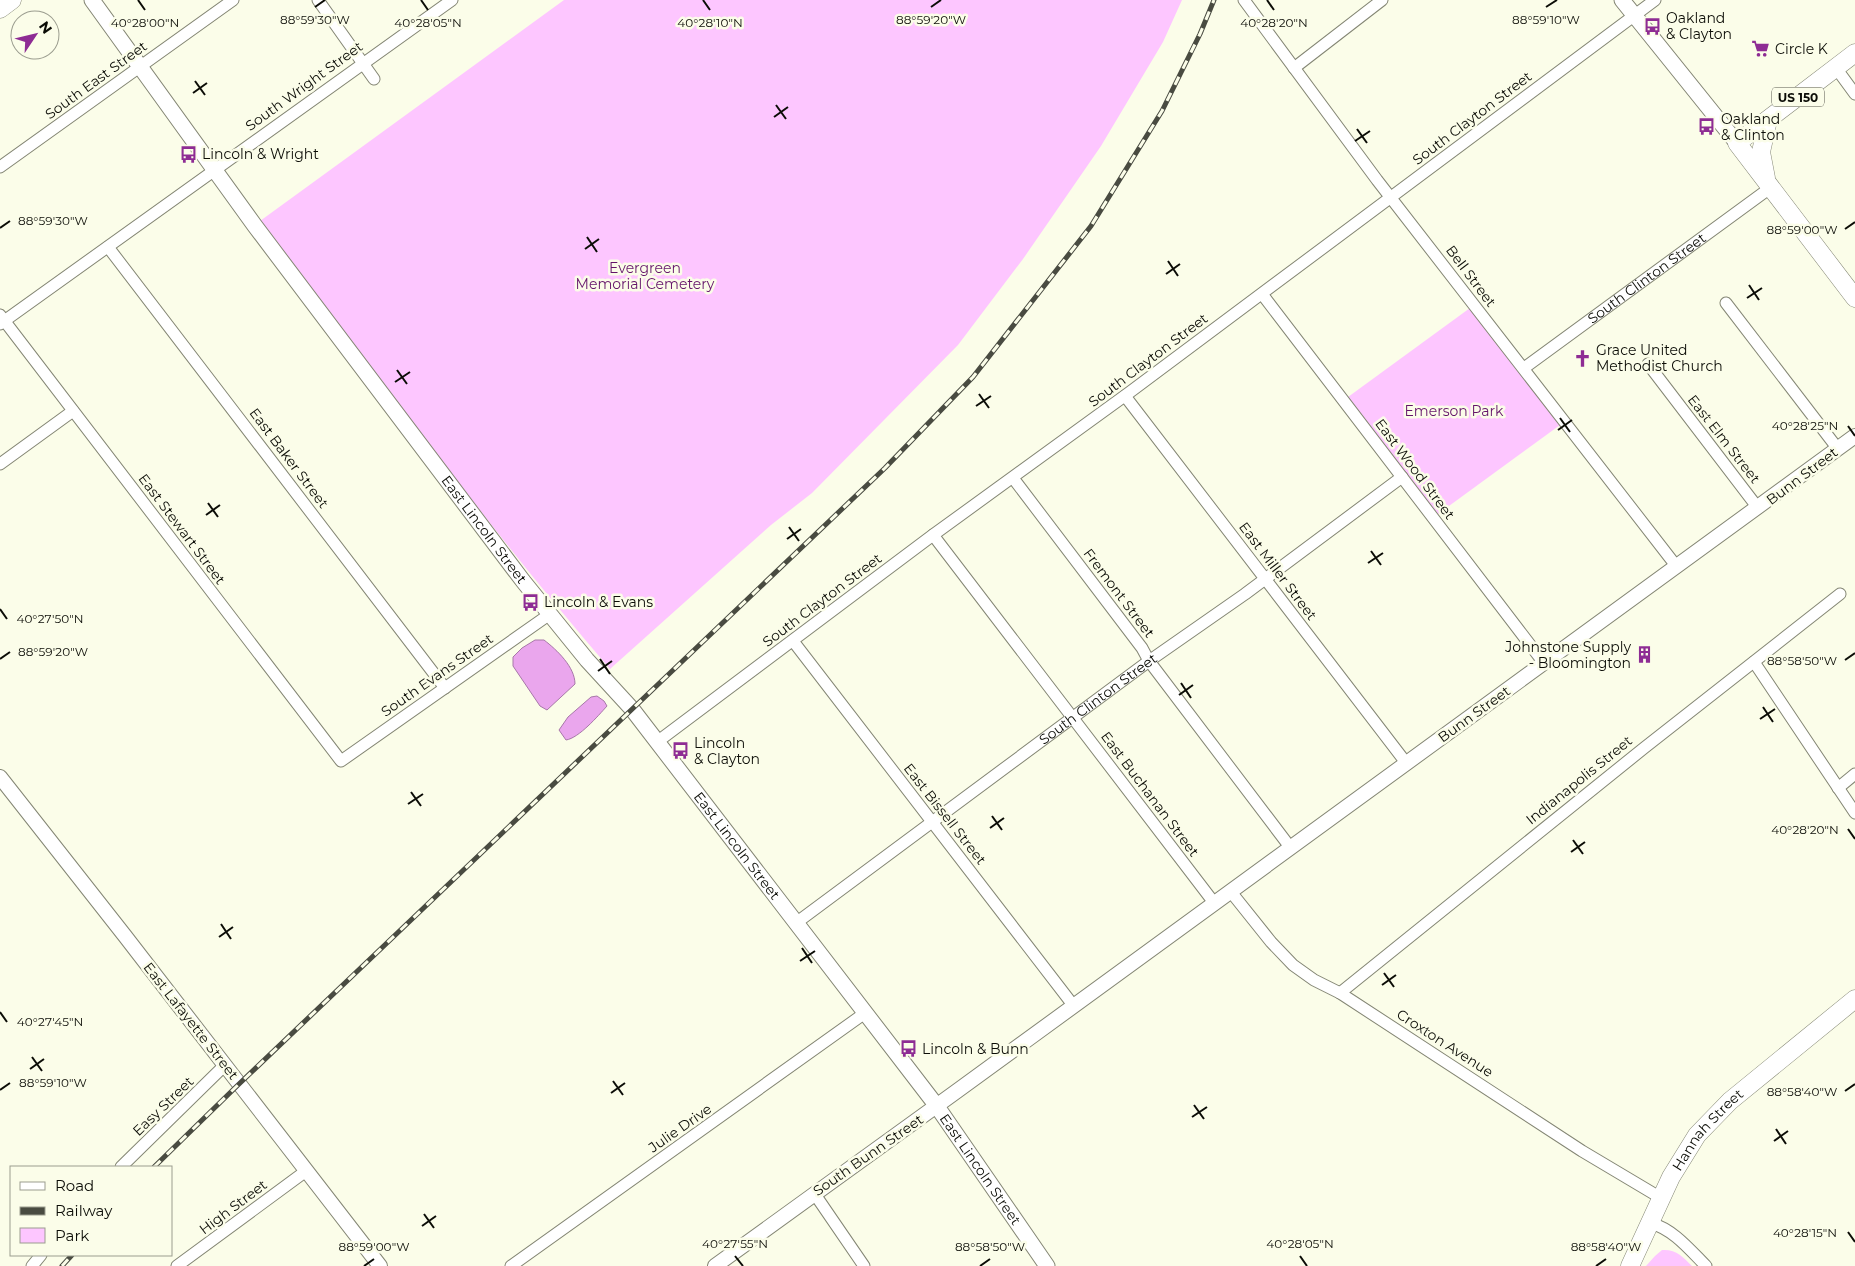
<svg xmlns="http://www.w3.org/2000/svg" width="1855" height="1266" viewBox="0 0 1855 1266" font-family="Montserrat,sans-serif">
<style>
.green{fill:#fdc6ff}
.water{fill:#eaa6ed;stroke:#a778a8}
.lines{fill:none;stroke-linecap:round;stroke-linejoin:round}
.minor-casing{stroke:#848674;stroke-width:13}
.tertiary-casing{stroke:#848674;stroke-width:16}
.secondary-casing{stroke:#848674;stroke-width:17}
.primary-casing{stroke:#848674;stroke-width:19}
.minor{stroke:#fff;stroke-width:11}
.tertiary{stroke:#fff;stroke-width:14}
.secondary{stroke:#fff;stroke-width:15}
.primary{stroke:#fff;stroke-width:18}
.rail-casing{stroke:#494b41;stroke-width:5}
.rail{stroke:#fbfde9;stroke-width:3;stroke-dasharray:9;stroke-linecap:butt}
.ticks{fill:none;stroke:#0c0d07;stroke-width:2}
.labels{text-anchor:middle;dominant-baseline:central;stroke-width:5;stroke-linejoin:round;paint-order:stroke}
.shield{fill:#fbfde9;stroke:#54554b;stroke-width:1}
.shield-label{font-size:12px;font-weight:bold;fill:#0c0d07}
.poi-label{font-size:14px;fill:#0c0d07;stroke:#fbfde9;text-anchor:start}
.street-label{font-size:14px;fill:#0c0d07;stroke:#fbfde9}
.park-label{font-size:14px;fill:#64146a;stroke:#fbfde9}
.ticks-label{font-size:12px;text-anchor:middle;fill:#0c0d07;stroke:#fbfde9;stroke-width:5;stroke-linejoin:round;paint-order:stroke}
</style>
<rect width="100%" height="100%" fill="#fbfde9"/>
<g class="green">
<path d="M564 0H1182L1163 42 1101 146 1023 259 958 345 812 493 771 525 610 669C486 525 374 372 260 221Z"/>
<polygon points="1470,308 1560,425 1438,514 1348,397"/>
<path d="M1662 1250C1676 1249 1683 1257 1692 1266H1646L1655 1256Z"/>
</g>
<g class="water">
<path d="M535 640H544C557 650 575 667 575 684L547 710 540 706 513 666V657L522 648Z"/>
<path d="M597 696 604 701 607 706C598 716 579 738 566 740L559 730 568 717 591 697Z"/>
</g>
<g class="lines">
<defs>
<g id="minor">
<polyline points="318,0 374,79"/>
<polyline points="1244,0 1377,180 1677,567"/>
<polyline points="1294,68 1382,0"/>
<polyline points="1836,68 1855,94"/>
<polyline points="0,167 233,0"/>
<polyline points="108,247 445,688"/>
<polyline points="1262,294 1544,663"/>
<polyline points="1726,303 1838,449"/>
<polyline points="0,315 341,761 550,614"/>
<polyline points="0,324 452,0"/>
<polyline points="1648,364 1758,508"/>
<path id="s1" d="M1524 368 1770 188"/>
<polyline points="1125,396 1407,764"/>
<polyline points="0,464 73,411"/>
<polyline points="1013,478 1142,648 1149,661 1290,847"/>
<polyline points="933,535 1215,904"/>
<polyline points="793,641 1073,1005"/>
<polyline points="1754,662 1855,813"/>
<polyline points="657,742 933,535 1130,392 1655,0"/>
<polyline points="1838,788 1855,774"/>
<polyline points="1231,892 1271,942 1293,965 1314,980 1340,993 1582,1151 1661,1198"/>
<path id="s2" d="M796 923 1149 661 1245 594 1402 477"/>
<polyline points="1340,993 1644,748 1840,594"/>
<polyline points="121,1167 225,1065"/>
<polyline points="814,1193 864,1266"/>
<path d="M1651 1223C1674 1230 1689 1249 1706 1266"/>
<polyline points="32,1266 41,1255"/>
<polyline points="177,1266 306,1171"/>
<polyline points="511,1266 865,1013"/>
</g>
<g id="tertiary">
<polyline points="0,777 125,936 380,1266"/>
<polyline points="715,1266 957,1091 1855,436"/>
</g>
<g id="secondary">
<path id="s3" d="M92 0 255 226 523 581 587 660 632 709 936 1105 1047 1266"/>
<polyline points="1622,0 1737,143"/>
</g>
<g id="primary">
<polyline points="0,9 12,0"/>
<polyline points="1855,53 1737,143 1855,298"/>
<polyline points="1766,178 1761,152 1768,120"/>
<path id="s4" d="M1630 1266 1671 1177 1697 1135 1730 1101 1855 999"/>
</g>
</defs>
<use href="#minor" class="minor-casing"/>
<use href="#tertiary" class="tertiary-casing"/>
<use href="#secondary" class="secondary-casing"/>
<use href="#primary" class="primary-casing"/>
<use href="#minor" class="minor"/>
<use href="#tertiary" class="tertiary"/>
<use href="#secondary" class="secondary"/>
<use href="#primary" class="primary"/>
<defs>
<g id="rail">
<polyline points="154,1167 239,1084 885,468 973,377 1091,226 1162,111 1200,34 1214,0"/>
<polyline points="62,1266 72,1255"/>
</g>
</defs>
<use href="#rail" class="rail-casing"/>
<use href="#rail" class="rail"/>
</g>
<path class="ticks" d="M138 0 145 10M421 0 428 10M703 0 710 10M1267 0 1274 10M315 7 325 0M931 7 941 0M1546 7 1557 0M195 81 205 95M193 93 207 83M776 105 786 119M774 117 788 107M1357 129 1367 143M1355 141 1370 131M0 228 10 221M1845 229 1855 222M587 237 597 252M585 249 599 239M1168 261 1178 276M1166 274 1180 264M1749 285 1759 300M1747 298 1762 288M397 370 407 384M395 382 410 372M979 394 989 408M976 406 991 396M1560 418 1570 432M1848 426 1855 436M1558 430 1572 420M208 503 218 517M206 515 220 505M789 527 799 541M787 539 801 529M1371 551 1381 565M1368 563 1383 553M0 609 7 619M0 659 10 652M600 659 610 674M1845 660 1855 653M598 671 612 661M1181 683 1191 698M1179 695 1193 685M1763 707 1773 722M1760 719 1775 709M411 792 421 806M408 804 423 794M992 816 1002 830M990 828 1004 818M1848 829 1855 839M1573 840 1583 854M1571 852 1585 842M221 924 231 939M219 937 233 927M802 948 812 963M800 961 815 951M1384 973 1394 987M1382 985 1396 975M0 1012 7 1022M32 1057 42 1071M30 1069 44 1059M613 1081 623 1095M0 1090 10 1083M1845 1091 1855 1084M611 1093 625 1083M1194 1105 1204 1119M1192 1117 1207 1107M1776 1129 1786 1144M1774 1141 1788 1131M424 1214 434 1228M422 1226 436 1216M1848 1232 1855 1242M735 1256 743 1266M1300 1256 1307 1266M364 1266 374 1259M980 1266 990 1259M1596 1266 1606 1259"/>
<defs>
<symbol id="bus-bare" viewBox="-9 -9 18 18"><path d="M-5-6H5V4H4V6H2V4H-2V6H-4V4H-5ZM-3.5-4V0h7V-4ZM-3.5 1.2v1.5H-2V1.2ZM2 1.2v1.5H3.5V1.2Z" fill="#8e2c94" stroke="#fbfde9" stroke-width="2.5" paint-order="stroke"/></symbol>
<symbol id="supermarket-bare" viewBox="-9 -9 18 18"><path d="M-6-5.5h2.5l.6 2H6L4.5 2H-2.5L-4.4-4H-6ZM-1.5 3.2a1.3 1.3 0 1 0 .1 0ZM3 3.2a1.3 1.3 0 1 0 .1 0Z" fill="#8e2c94" stroke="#fbfde9" stroke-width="2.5" paint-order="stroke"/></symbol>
<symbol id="church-bare" viewBox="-9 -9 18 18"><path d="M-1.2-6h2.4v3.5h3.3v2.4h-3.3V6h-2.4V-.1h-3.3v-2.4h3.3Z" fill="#8e2c94" stroke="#fbfde9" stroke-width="2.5" paint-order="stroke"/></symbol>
<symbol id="building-bare" viewBox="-9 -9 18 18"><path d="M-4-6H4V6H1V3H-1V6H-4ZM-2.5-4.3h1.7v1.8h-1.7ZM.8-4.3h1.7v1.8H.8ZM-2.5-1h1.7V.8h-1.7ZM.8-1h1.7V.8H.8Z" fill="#8e2c94" stroke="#fbfde9" stroke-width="2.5" paint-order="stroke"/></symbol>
</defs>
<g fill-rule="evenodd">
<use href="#bus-bare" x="1640" y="14" width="25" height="25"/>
<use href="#supermarket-bare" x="1748" y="36" width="25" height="25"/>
<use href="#bus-bare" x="1694" y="114" width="25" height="25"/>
<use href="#bus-bare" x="176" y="142" width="25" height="25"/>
<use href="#church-bare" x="1570" y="346" width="25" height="25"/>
<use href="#bus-bare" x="518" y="590" width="25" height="25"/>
<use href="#building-bare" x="1632" y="642" width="25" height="25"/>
<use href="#bus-bare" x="668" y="738" width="25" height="25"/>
<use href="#bus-bare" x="896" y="1036" width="25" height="25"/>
</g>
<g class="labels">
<rect class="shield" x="1772" y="87.5" width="52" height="19" rx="4"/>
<g class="shield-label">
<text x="1798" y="97">US 150</text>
</g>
<g class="poi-label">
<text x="1666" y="18">Oakland<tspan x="1666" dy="16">&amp; Clayton</tspan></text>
<text x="1775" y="49">Circle K</text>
<text x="1721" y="119">Oakland<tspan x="1721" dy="16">&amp; Clinton</tspan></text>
<text x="202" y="154">Lincoln &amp; Wright</text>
<text x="1596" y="350">Grace United<tspan x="1596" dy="16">Methodist Church</tspan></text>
<text x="544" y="602">Lincoln &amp; Evans</text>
<text x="1631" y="647" text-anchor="end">Johnstone Supply<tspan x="1631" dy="16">- Bloomington</tspan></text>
<text x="694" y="743">Lincoln<tspan x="694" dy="16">&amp; Clayton</tspan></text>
<text x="922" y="1049">Lincoln &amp; Bunn</text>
</g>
<g class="street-label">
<text transform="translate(96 80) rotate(-36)">South East Street</text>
<text transform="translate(304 86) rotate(-36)">South Wright Street</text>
<text transform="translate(1472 118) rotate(-37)">South Clayton Street</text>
<text transform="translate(1471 276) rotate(53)">Bell Street</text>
<text stroke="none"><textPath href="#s1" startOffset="152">South Clinton Street</textPath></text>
<text transform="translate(1148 360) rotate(-37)">South Clayton Street</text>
<text transform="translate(1724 439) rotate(52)">East Elm Street</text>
<text transform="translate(289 458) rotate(53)">East Baker Street</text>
<text transform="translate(1415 469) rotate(53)">East Wood Street</text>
<text transform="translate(1802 476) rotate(-37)">Bunn Street</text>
<text transform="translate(182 529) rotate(53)">East Stewart Street</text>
<text stroke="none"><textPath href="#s3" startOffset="659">East Lincoln Street</textPath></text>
<text transform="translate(1278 571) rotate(53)">East Miller Street</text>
<text transform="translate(1119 593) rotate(53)">Fremont Street</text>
<text transform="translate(822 600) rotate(-37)">South Clayton Street</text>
<text transform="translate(437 675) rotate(-35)">South Evans Street</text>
<text stroke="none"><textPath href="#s2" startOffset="376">South Clinton Street</textPath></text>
<text transform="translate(1474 714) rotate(-36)">Bunn Street</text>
<text transform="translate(1579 780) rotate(-39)">Indianapolis Street</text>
<text transform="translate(1150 794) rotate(53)">East Buchanan Street</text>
<text transform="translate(945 814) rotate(52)">East Bissell Street</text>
<text stroke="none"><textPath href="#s3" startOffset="1064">East Lincoln Street</textPath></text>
<text transform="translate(191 1021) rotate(52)">East Lafayette Street</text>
<text transform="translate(1445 1043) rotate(33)">Croxton Avenue</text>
<text transform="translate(163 1106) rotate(-44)">Easy Street</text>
<text transform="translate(680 1128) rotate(-35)">Julie Drive</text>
<text stroke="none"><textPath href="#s4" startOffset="158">Hannah Street</textPath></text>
<text transform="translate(868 1155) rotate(-35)">South Bunn Street</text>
<text stroke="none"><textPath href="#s3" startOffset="1469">East Lincoln Street</textPath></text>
<text transform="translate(233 1207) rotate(-37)">High Street</text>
</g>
<g class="park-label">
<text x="645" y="268">Evergreen<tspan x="645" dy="16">Memorial Cemetery</tspan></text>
<text x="1454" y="411">Emerson Park</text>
</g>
</g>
<g class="ticks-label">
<text x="1546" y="24">88°59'10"W</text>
<text x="315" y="24">88°59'30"W</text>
<text x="931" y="24">88°59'20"W</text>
<text x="145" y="27">40°28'00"N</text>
<text x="428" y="27">40°28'05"N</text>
<text x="710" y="27">40°28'10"N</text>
<text x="1274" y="27">40°28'20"N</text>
<text x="53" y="225">88°59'30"W</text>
<text x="1802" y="234">88°59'00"W</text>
<text x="1805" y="430">40°28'25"N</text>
<text x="50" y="623">40°27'50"N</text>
<text x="53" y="656">88°59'20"W</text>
<text x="1802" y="665">88°58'50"W</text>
<text x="1805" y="834">40°28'20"N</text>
<text x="50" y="1026">40°27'45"N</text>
<text x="53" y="1087">88°59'10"W</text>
<text x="1802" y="1096">88°58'40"W</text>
<text x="1805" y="1237">40°28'15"N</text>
<text x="735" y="1248">40°27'55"N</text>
<text x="1300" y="1248">40°28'05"N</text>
<text x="374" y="1251">88°59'00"W</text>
<text x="990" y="1251">88°58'50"W</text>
<text x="1606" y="1251">88°58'40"W</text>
</g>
<rect x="10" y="1166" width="162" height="90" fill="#fbfde9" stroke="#9b9d8f"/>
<rect x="20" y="1182" width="25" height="8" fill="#ffffff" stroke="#9b9d8f"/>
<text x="55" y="1191" font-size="15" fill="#0c0d07">Road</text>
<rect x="20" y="1207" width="25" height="8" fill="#494b41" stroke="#9b9d8f"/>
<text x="55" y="1216" font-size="15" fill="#0c0d07">Railway</text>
<rect x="20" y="1228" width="25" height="15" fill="#fdc6ff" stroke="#9b9d8f"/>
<text x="55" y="1241" font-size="15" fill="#0c0d07">Park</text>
<g transform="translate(35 35) rotate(55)"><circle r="24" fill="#fbfde9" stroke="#9b9d8f"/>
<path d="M0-4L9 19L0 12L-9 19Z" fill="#8e2c94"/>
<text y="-8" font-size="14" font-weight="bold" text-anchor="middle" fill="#0c0d07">N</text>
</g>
</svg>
